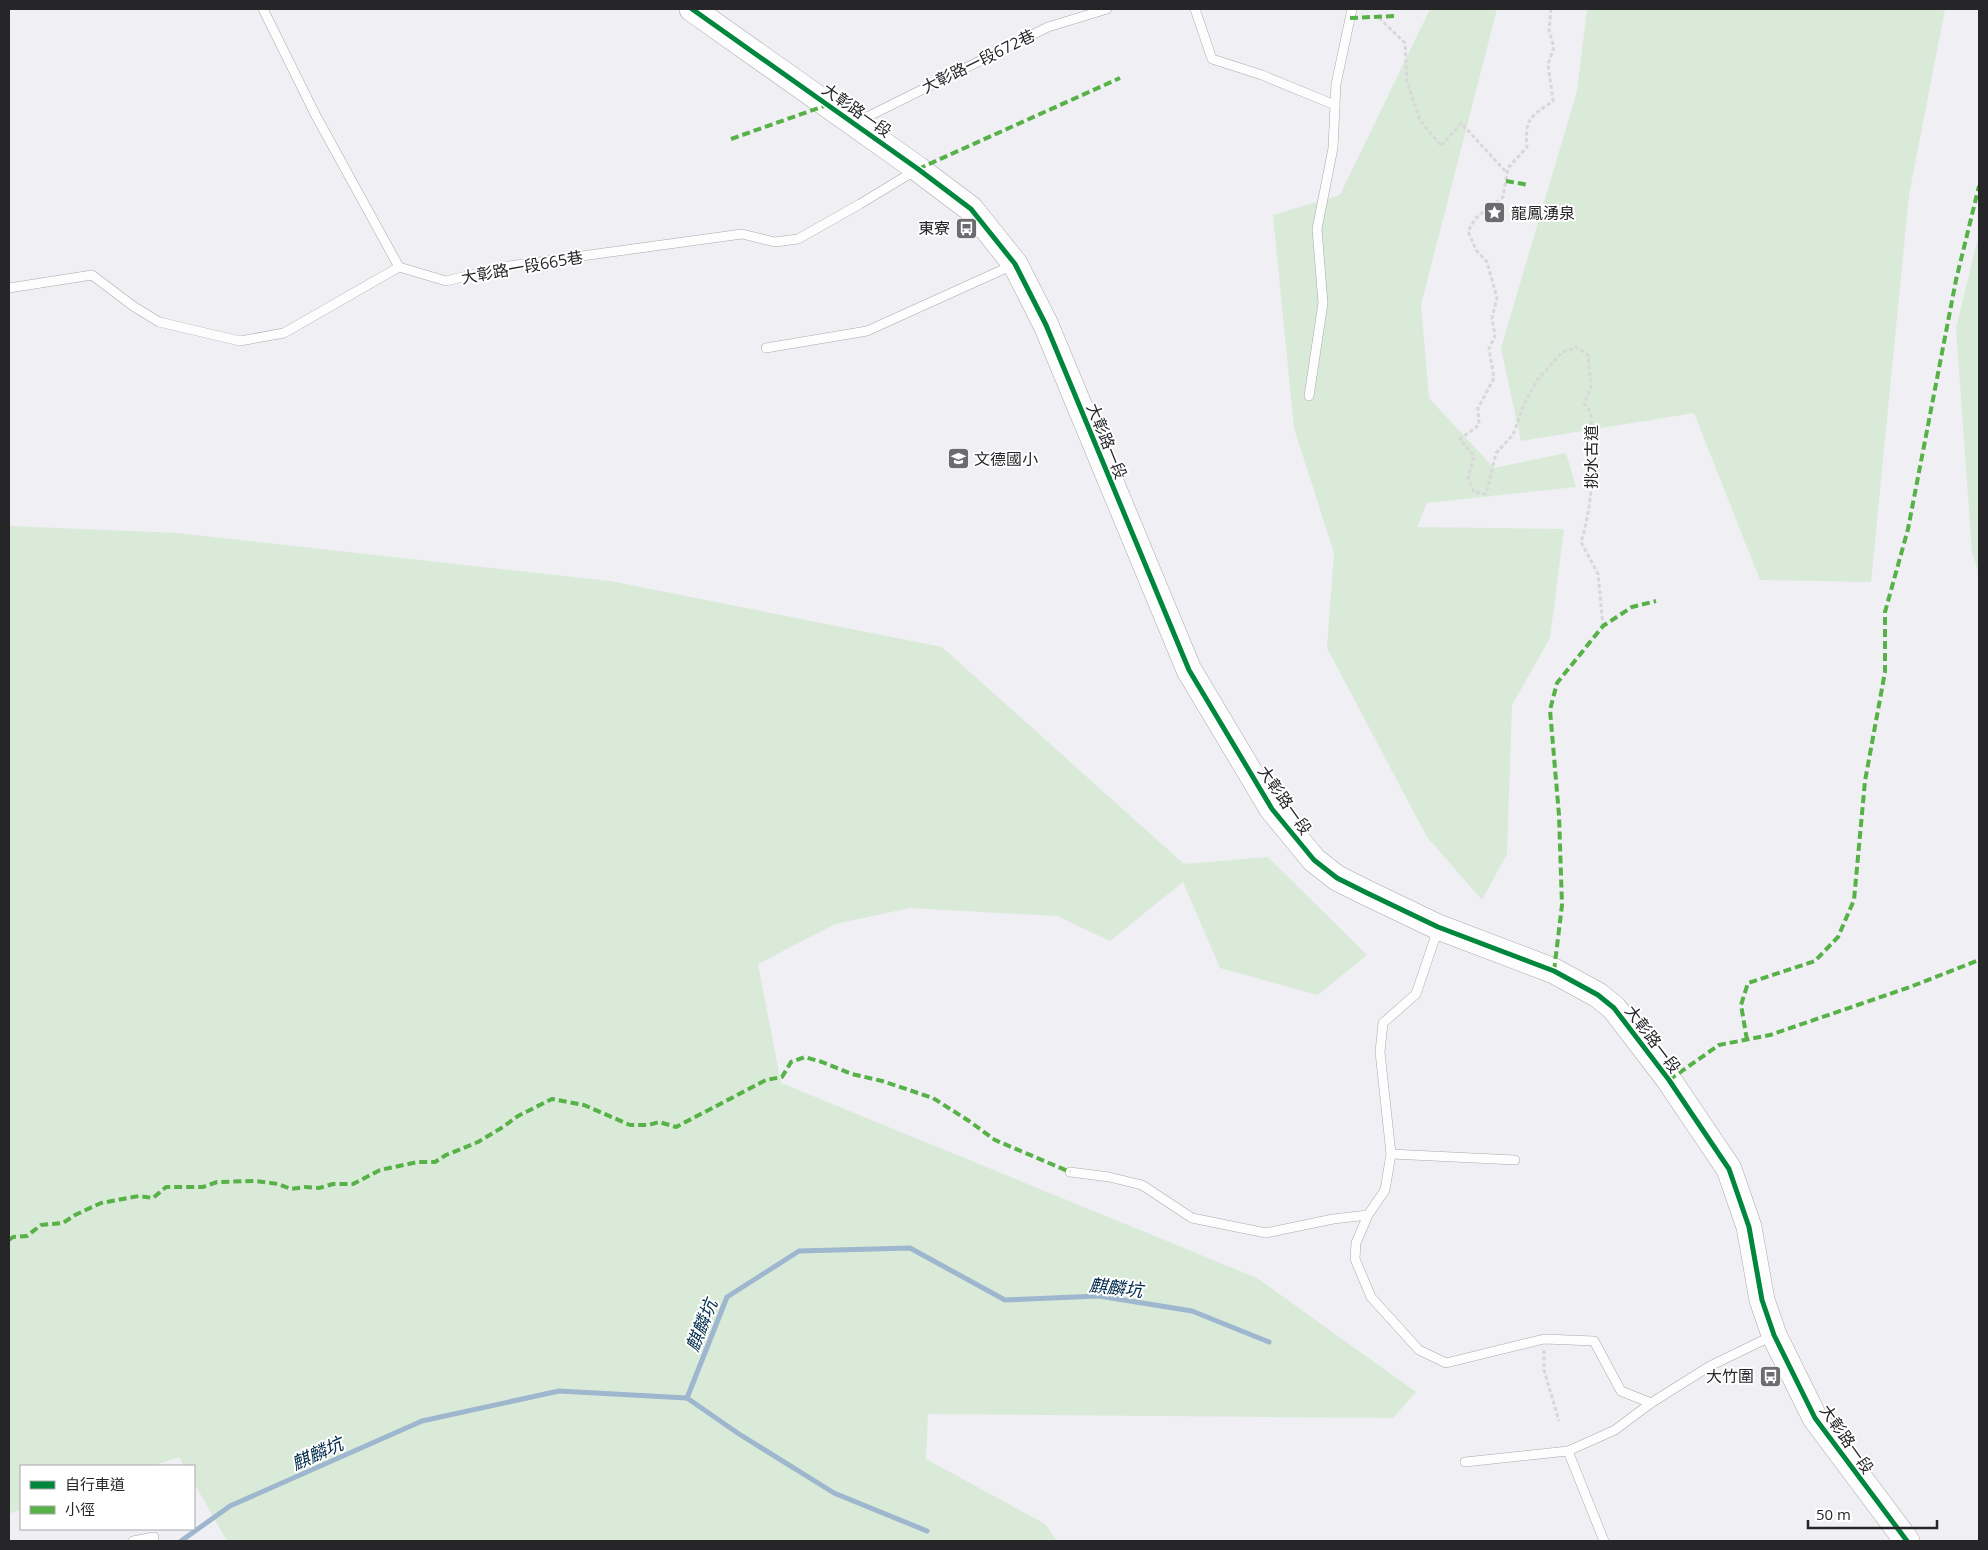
<svg xmlns="http://www.w3.org/2000/svg" width="1988" height="1550" viewBox="0 0 1988 1550" font-family="'Open Sans','Noto Sans TC',sans-serif">
<style>
.green{fill:#daead8}
.lines{fill:none;stroke-linecap:round;stroke-linejoin:round}
.stream{stroke:#9eb6ce;stroke-width:5}
.lane-casing{stroke:#aaaaad;stroke-width:10}
.secondary-casing{stroke:#aaaaad;stroke-width:26}
.path{stroke:#d8d8d9;stroke-width:3;stroke-dasharray:4 2.5;stroke-linecap:butt}
.lane{stroke:#fdfdfd;stroke-width:9}
.secondary{stroke:#fdfdfd;stroke-width:25}
.quiet{stroke:#56b246;stroke-width:4;stroke-dasharray:8 4;stroke-linecap:butt}
.cycleway-casing{stroke:#fff;stroke-width:8}
.cycleway{stroke:#00873e;stroke-width:5}
.labels{text-anchor:middle;dominant-baseline:central;stroke-width:4;stroke-linejoin:round;paint-order:stroke}
.street-label{font-size:16px;fill:#262629;stroke:#fff}
.poi-label{font-size:16px;fill:#262629;stroke:#fff;text-anchor:start}
.water-label{font-size:18px;font-style:italic;fill:#022d4c;stroke:#fff}
</style>
<rect width="100%" height="100%" fill="#efeff4"/>
<g class="green">
<polygon points="1430,9 1497,9 1421,305 1429,398 1494,468 1566,453 1576,487 1427,503 1417,527 1564,529 1550,638 1512,705 1507,854 1482,900 1427,837 1327,648 1334,553 1294,428 1273,215 1340,195"/>
<polygon points="1587,9 1945,9 1909,195 1871,582 1760,580 1694,413 1521,441 1501,348 1577,91"/>
<polygon points="1979,234 1979,574 1972,552 1956,328"/>
<polygon points="9,526 178,533 610,581 942,647 1184,864 1268,857 1367,955 1318,995 1220,968 1183,882 1110,941 1057,916 910,908 835,924 758,964 781,1083 1257,1278 1416,1392 1393,1418 928,1414 926,1459 1045,1524 1057,1541 227,1541 194,1483 194,1466 184,1466 179,1457 152,1466 21,1466 21,1509 9,1514"/>
</g>
<g class="lines">
<g class="stream">
<polyline points="687,1398 739,1434 834,1493 927,1531"/>
<polyline points="181,1541 230,1506 422,1421 559,1391 687,1398 727,1297 799,1251 910,1248 1005,1300 1099,1296 1192,1311 1269,1342"/>
</g>
<defs>
<g id="lane">
<polyline points="263,9 315,114 399,267 446,281 509,266 742,234 775,242 798,239 860,204 916,170"/>
<polyline points="1195,9 1212,59 1262,75 1335,105"/>
<polyline points="857,122 1048,27 1107,9"/>
<polyline points="9,288 92,275 133,306 159,322 240,341 284,333 399,267"/>
<polyline points="766,348 867,331 1013,265"/>
<polyline points="1309,396 1323,303 1317,229 1333,148 1336,84 1352,9"/>
<polyline points="1391,1154 1515,1160"/>
<polyline points="1070,1172 1109,1177 1142,1185 1192,1218 1266,1233 1333,1219 1368,1215 1385,1190 1391,1154 1380,1052 1383,1023 1416,994 1438,929"/>
<polyline points="1368,1215 1356,1243 1355,1259 1371,1297 1419,1350 1446,1363 1544,1339 1594,1341 1621,1391 1651,1403"/>
<polyline points="1568,1451 1604,1541"/>
<polyline points="1465,1462 1568,1451 1615,1430 1651,1403 1710,1366 1772,1336"/>
<polyline points="133,1541 154,1537"/>
</g>
<polyline id="secondary" points="692,9 918,169 971,209 1015,264 1046,325 1189,670 1272,809 1314,860 1337,878 1367,893 1438,927 1554,971 1598,995 1614,1008 1669,1080 1729,1169 1749,1227 1762,1300 1774,1335 1815,1418 1907,1541"/>
</defs>
<use href="#lane" class="lane-casing"/>
<use href="#secondary" class="secondary-casing"/>
<g class="path">
<path d="M1551 9 1549 31 1554 47 1548 64 1553 101C1532 116 1524 118 1527 147L1508 168 1503 197 1476 218 1468 231 1476 250 1487 262 1497 298 1492 318 1495 336 1489 349 1494 378 1478 408 1479 425 1460 439 1474 456 1468 478 1474 492 1486 494 1496 453 1513 435 1524 404 1538 379 1561 353 1576 347 1588 355 1591 388 1584 403 1591 413C1592 459 1595 497 1581 542L1598 574 1603 626"/>
<polyline points="1379,18 1405,43 1407,82 1420,120 1441,146 1461,123 1506,172"/>
<polyline points="1544,1350 1544,1370 1559,1421"/>
</g>
<use href="#lane" class="lane"/>
<use href="#secondary" class="secondary"/>
<g class="quiet">
<polyline points="1350,18 1395,16"/>
<polyline points="731,139 827,105"/>
<polyline points="918,169 1120,78"/>
<polyline points="1506,181 1529,185"/>
<polyline points="1554,971 1562,905 1559,815 1550,710 1557,683 1603,626 1632,607 1656,601"/>
<polyline points="1747,1040 1741,1005 1748,983 1815,961 1838,937 1854,900 1865,781 1885,672 1885,612 1908,529 1956,280 1979,186"/>
<polyline points="1669,1080 1719,1045 1770,1035 1910,987 1979,960"/>
<polyline points="9,1240 13,1237 27,1236 41,1225 63,1223 75,1215 101,1203 139,1196 153,1198 166,1187 203,1187 217,1182 255,1181 278,1184 291,1189 305,1187 319,1188 333,1184 353,1184 380,1170 418,1162 435,1162 446,1155 478,1142 503,1127 518,1116 552,1099 584,1105 630,1125 649,1125 659,1122 676,1127 766,1080 782,1077 791,1062 805,1057 822,1062 852,1074 882,1081 933,1098 969,1121 995,1140 1070,1172"/>
</g>
<defs>
<polyline id="cycleway" points="692,9 918,169 971,209 1015,264 1046,325 1189,670 1272,809 1314,860 1337,878 1367,893 1438,927 1554,971 1598,995 1614,1008 1669,1080 1729,1169 1749,1227 1762,1300 1774,1335 1815,1418 1907,1541"/>
</defs>
<use href="#cycleway" class="cycleway-casing"/>
<use href="#cycleway" class="cycleway"/>
</g>
<defs>
<symbol id="sight-square" viewBox="-11 -11 22 22"><rect x="-9" y="-9" width="18" height="18" rx="4" fill="#6c6c70" stroke="#fff"/><path d="M0-6L1.8-2.2L6-1.7L2.9 1.2L3.7 5.4L0 3.3L-3.7 5.4L-2.9 1.2L-6-1.7L-1.8-2.2Z" fill="#fff"/></symbol>
<symbol id="bus-square" viewBox="-11 -11 22 22"><rect x="-9" y="-9" width="18" height="18" rx="4" fill="#6c6c70" stroke="#fff"/><path d="M-5-6H5V4H4V6H2V4H-2V6H-4V4H-5ZM-3.5-4V0h7V-4ZM-3.5 1.2v1.5H-2V1.2ZM2 1.2v1.5H3.5V1.2Z" fill="#fff"/></symbol>
<symbol id="school-square" viewBox="-11 -11 22 22"><rect x="-9" y="-9" width="18" height="18" rx="4" fill="#6c6c70" stroke="#fff"/><path d="M0-5L7-2L0 1L-7-2ZM-4 1L0 2.5L4 1V4Q0 6-4 4Z" fill="#fff"/></symbol>
</defs>
<g fill-rule="evenodd">
<use href="#sight-square" x="1482" y="200" width="25" height="25"/>
<use href="#bus-square" x="954" y="216" width="25" height="25"/>
<use href="#school-square" x="946" y="446" width="25" height="25"/>
<use href="#bus-square" x="1758" y="1364" width="25" height="25"/>
</g>
<g class="labels">
<g class="street-label">
<text transform="translate(978 61) rotate(-26)">大彰路一段672巷</text>
<text transform="translate(857 110) rotate(35)">大彰路一段</text>
<text transform="translate(522 267) rotate(-10)">大彰路一段665巷</text>
<text transform="translate(1107 441) rotate(68)">大彰路一段</text>
<text transform="translate(1591 457) rotate(-90)">挑水古道</text>
<text transform="translate(1285 800) rotate(55)">大彰路一段</text>
<text transform="translate(1653 1039) rotate(53)">大彰路一段</text>
<text transform="translate(1847 1439) rotate(55)">大彰路一段</text>
</g>
<g class="poi-label">
<text x="1511" y="213">龍鳳湧泉</text>
<text x="950" y="228" text-anchor="end">東寮</text>
<text x="974" y="459">文德國小</text>
<text x="1754" y="1376" text-anchor="end">大竹圍</text>
</g>
<g class="water-label">
<text transform="translate(1116 1287) rotate(6)">麒麟坑</text>
<text transform="translate(701 1325) rotate(-68)">麒麟坑</text>
<text transform="translate(317 1453) rotate(-24)">麒麟坑</text>
</g>
</g>
<rect width="1988" height="1550" fill="none" stroke="#262629" stroke-width="20"/>
<rect x="20" y="1465" width="175" height="65" fill="#ffffff" stroke="#a8a8a9"/>
<rect x="30" y="1481" width="25" height="8" fill="#00873e" stroke="#a8a8a9"/>
<text x="65" y="1490" font-size="15" fill="#262629">自行車道</text>
<rect x="30" y="1506" width="25" height="8" fill="#56b246" stroke="#a8a8a9"/>
<text x="65" y="1515" font-size="15" fill="#262629">小徑</text>
<path d="M1808 1520v8h129v-8" fill="none" stroke="#262629" stroke-width="2.5"/>
<text x="1816" y="1520" font-size="15" fill="#262629" stroke="#ffffff" stroke-width="4" paint-order="stroke">50 m</text>
</svg>
